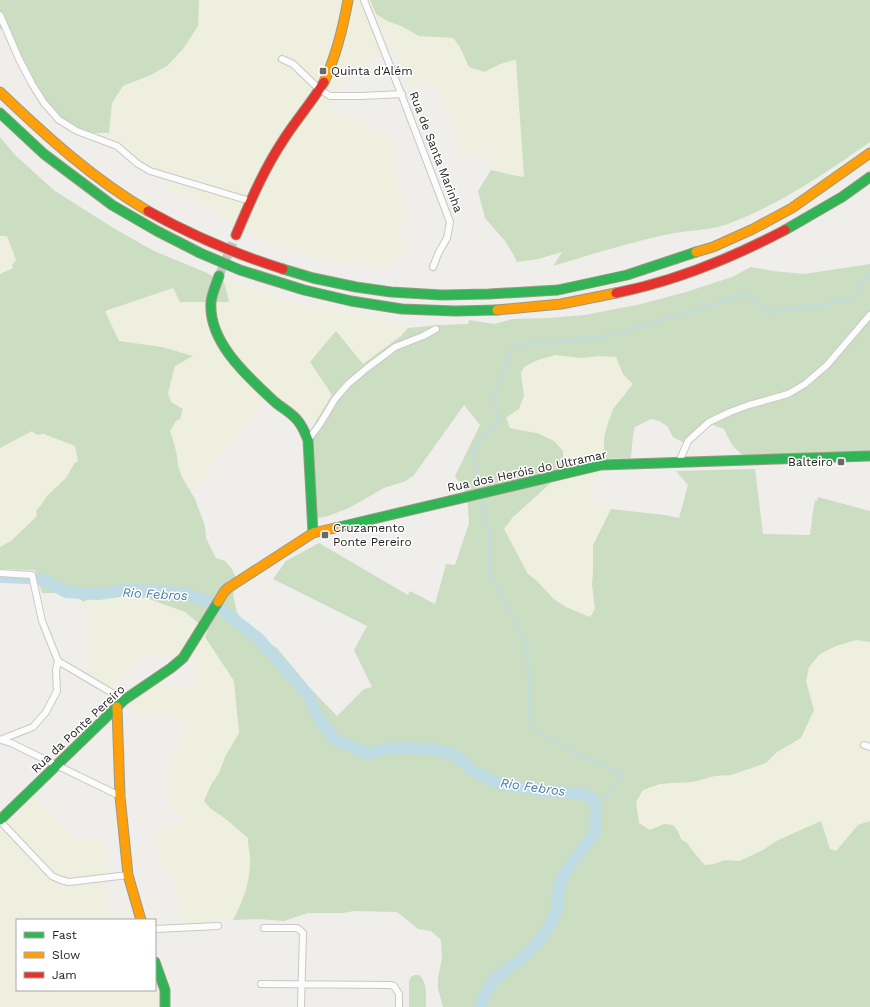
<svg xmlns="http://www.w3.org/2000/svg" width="870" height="1007" viewBox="0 0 870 1007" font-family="'Work Sans',sans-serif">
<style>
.farmland{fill:#efefdf}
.forest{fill:#cbdec1}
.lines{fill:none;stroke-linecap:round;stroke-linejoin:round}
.stream{stroke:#bfdbe3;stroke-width:2}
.river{stroke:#bfdbe3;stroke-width:12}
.secondary-tunnel{stroke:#c7c5c3;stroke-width:9;stroke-dasharray:9 4.5;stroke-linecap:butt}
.street-casing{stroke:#c9c8c7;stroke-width:8}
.fast-casing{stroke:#999a82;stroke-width:11}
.slow-casing{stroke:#999a82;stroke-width:11}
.jam-casing{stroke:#999a82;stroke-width:11}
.street{stroke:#fdfcfc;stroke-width:6}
.fast{stroke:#30b455;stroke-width:9}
.slow{stroke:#ff9f0a;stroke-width:9}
.jam{stroke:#e5322d;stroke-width:9}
.poi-dot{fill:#6a6968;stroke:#fff;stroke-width:1.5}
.labels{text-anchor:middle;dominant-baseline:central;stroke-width:3;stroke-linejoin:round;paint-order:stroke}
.poi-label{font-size:12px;fill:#222;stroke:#fff;text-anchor:start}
.street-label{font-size:12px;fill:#222;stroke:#fff}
.water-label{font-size:13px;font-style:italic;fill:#4a7aab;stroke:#fff}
</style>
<rect width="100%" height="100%" fill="#f0eeeb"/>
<g class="farmland">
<polygon points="199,0 370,0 376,14 387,21 401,26 419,36 453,38 459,44 464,58 469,67 485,72 500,65 516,60 524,177 491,170 492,164 485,156 461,157 444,103 430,81 411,89 398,50 376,56 364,70 351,75 343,76 335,95 329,114 366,119 373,134 386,128 397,156 392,164 408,221 396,228 409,246 393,263 394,267 325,260 288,251 268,243 249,231 225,221 215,211 194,199 164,189 167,180 148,166 133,162 121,151 109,133 112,103 123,85 151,75 167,66 183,49 198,26 199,2"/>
<polygon points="0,236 7,236 16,260 20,285 37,435 44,434 87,451 84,457 74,464 66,478 47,496 41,505 36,511 38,522 19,537 0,547"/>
<polygon points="223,279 241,286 293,302 336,311 384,319 409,327 401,336 363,364 336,331 310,362 332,395 316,421 294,415 268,395 216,462 191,491 182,477 178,465 177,455 173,440 170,430 182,409 160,393 120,345 105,311 174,288 180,302 228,296"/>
<polygon points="556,355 581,358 599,356 616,357 623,374 634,384 613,409 607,426 604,438 604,459 602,470 585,498 611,509 596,541 592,585 595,609 590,617 566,607 550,595 525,572 500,532 513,517 541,492 553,480 537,433 524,431 510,428 505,418 519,409 524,396 521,373 524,367 538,360"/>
<polygon points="125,595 149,599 185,612 209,632 226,644 244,725 225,757 219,773 211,785 210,808 227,820 248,838 250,855 249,877 241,905 233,920 218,920 183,928 183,922 175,881 157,853 152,837 158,828 184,823 165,795 169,776 184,717 171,716 138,716 130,703 158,682 190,690 200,662 182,657 140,655 125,671 112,687 87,675 89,633 82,602 90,599"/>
<polygon points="856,640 870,642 870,821 858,825 836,851 830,848 813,825 799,832 753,857 739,861 725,860 714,864 705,865 696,855 689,845 681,839 678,831 664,824 650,830 639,823 636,801 643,790 656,785 673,783 693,782 715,776 731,775 751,769 766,763 777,752 801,737 814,710 806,681 809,667 820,654 836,646"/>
<polygon points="36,795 65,829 76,841 105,837 107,865 106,906 113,920 17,920 17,990 155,990 155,966 165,1007 0,1007 0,833"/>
</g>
<g class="forest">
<polygon points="0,0 199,0 199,2 198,26 183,49 167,66 151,75 123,86 112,103 109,133 89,133 72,128 47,109 3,27 0,30"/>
<path d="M370 0H870V142C824 174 778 206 725 225 706 231 684 230 665 235 627 243 590 255 553 266L562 252 538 259 517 262 513 254 505 241 485 218 478 191 491 170 512 175 524 177 516 60C506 61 494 67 485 72L469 67C464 57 461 46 453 38L419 36 401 26 387 21 376 14Z"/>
<path d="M0 137 16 156 55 191 115 229 154 251 205 272 224 282 228 296 229 302H180L173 288 105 311 119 341 162 347 193 356 175 366 168 393 171 402 183 409 180 419 176 421 170 431 173 440 177 455 178 465 182 477 195 499 205 526 206 538 216 558 225 561 232 569 237 581 233 595 237 612 242 620 260 638 277 648 311 689 337 716 364 689 372 687 354 650 367 626 273 579 286 561 319 543 408 595 410 591 435 604 446 564 455 565 469 523 467 495 455 476 480 425 464 405 414 475 406 481 384 488 349 508 328 516 317 518 311 515 309 437 316 421 332 395 310 362 336 331 363 364 401 336 408 328 439 325 468 324 469 320 494 324 513 319 549 318 585 315 641 304 686 292 732 277 751 267 773 271 804 274 870 264V452L746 457C733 449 730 442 724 429L710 424 686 444 673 437 667 426 659 421 651 419 635 427 633 435 631 458 604 459V438L607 426 613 409 633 384 623 374 616 357 599 356 581 358 555 355 538 360 524 367 521 373 524 396 519 409 506 418 510 428 524 431 537 433 554 441 563 451 564 471 513 517 504 529 528 574 537 581 550 595 555 600 566 607 590 617 595 609 592 585 593 572V545L611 509 665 515 679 518 688 485 676 471 755 469 760 509 763 534 810 535 813 511 815 500 817 501 818 497 870 511V642L856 640 836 646 820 654 809 667 806 681 814 710 801 738 777 752 766 763 731 775 715 776 693 782 673 783 660 784 643 790 636 802 639 823 650 830 664 824 673 825 678 831 681 839 687 843 696 855 705 865 714 864 725 860 739 861 744 859 763 850 776 841 821 821 830 849 836 851 858 825 870 821V1007H443L438 989V977L442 959 441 940 431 931 418 929 397 912 354 911 343 913H308L284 921 258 919 233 920C244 899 251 880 250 856 249 850 248 844 248 838L227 820 210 808 204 801 211 785 219 773 225 757 239 733 234 681 205 637 208 631 185 612 149 599 125 595 90 599 82 602V600L64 593H42L35 570 0 569V547L11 541 36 517 37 516 36 511 41 505 47 496 66 478 74 464 78 461 75 446 44 434 37 435 32 431 0 448V274L13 268 12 265 16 260 7 236H0Z"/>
<path d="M414 975H419C428 983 426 996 426 1007H409V981L411 977Z"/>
</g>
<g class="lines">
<g class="stream">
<polyline points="479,488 473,452 485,433 499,422 494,397 513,346 613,335 746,294 769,312 851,300 870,272"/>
<polyline points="482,497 482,506 491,541 488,568 527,644 530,727 573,752 624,774 596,809"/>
</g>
<g class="river">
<polyline points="0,577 27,578"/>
<polyline points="39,579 48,582 66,592 98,594 126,590 162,591 188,594 204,600 221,609 259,639 308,695 317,715 334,739 368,754 386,749 401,748 435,749 454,755 473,771 493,781 505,785 547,791 584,794 593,799 596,809 596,831 568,868 561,880 557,899 557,911 542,938 526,955 493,980 481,1002 482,1007"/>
</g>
<polyline class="secondary-tunnel" points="219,276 236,235"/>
<defs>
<g id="street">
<polyline points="364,0 400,91 450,222 447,238 438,254 433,267"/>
<polyline points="0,15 19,59 32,84 44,103 59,120 77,131 117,146 138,164 150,171 250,201"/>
<polyline points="282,59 293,64 319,89 330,96 361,96 402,94"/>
<polyline points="308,440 320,424 335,399 348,384 367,368 395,347 423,336 436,329"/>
<polyline points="679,462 688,441 709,422 730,412 749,405 788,394 805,384 827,365 870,315"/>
<polyline points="0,573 32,575 42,621 58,661 124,700"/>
<polyline points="0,740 33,727 46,712 57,691 56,670 58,661"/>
<polyline points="1,740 11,743 120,796"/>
<polyline points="864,745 870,747"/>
<polyline points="0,821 52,876 61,880 69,882 128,875"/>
<polyline points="264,928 297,928 301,931 303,933 301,1007"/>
<polyline points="155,929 218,926"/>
<polyline points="261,984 390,985 394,986 399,994 399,1007"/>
</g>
<g id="fast">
<polyline points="0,113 44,154 112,205 157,231 200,253 240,270 304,290 351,301 402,309 455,311 497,310"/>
<polyline points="785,230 842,197 870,177"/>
<polyline points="283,269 313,278 356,287 391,292 442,295 489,294 558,290 627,275 696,252"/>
<path d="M219 276C216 285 212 293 211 302 208 342 248 377 275 402 282 408 292 413 298 421 303 427 305 433 308 440L313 533"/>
<polyline points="335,528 601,465 870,456"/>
<polyline points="0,820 124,700 171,668 183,658 218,602"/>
<polyline points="155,962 165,990 165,1007"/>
</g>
<g id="slow">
<path d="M324 82C336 56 343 28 348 0"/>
<path d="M0 92C46 136 93 179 148 211"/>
<polyline points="696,252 713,247 753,229 792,208 870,153"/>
<polyline points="497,310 561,304 616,293"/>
<polyline points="218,602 224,592 228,588 313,533 335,528"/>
<polyline points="117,707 120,796 128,875 141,920"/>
</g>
<g id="jam">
<path d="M148 211C191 235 235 254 283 269"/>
<path d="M236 235C250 202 264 169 284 139 296 120 312 102 324 82"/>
<path d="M616 293C676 281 732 258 785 230"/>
</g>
</defs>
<use href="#street" class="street-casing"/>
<use href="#fast" class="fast-casing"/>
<use href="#slow" class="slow-casing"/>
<use href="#jam" class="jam-casing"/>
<use href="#street" class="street"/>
<use href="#fast" class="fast"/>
<use href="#slow" class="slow"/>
<use href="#jam" class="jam"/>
</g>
<g class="poi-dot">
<rect x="319" y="67" width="8" height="8" rx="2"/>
<rect x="837" y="458" width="8" height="8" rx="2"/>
<rect x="321" y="531" width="8" height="8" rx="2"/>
</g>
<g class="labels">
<g class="poi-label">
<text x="331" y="71">Quinta d'Além</text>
<text x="833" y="462" text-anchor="end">Balteiro</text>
<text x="333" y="528">Cruzamento<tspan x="333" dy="14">Ponte Pereiro</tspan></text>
</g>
<g class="street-label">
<text transform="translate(436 152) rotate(69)">Rua de Santa Marinha</text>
<text transform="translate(527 471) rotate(-12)">Rua dos Heróis do Ultramar</text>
<text transform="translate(78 729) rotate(-43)">Rua da Ponte Pereiro</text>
</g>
<g class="water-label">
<text transform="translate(155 594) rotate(3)">Rio Febros</text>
<text transform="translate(533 787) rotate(8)">Rio Febros</text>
</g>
</g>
<rect x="16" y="919" width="140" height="72" fill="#ffffff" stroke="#a7a7a7"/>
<rect x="24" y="932" width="20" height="6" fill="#30b455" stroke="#a7a7a7"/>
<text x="52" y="939" font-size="12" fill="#222222">Fast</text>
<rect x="24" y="952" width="20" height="6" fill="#ff9f0a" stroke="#a7a7a7"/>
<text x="52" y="959" font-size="12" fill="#222222">Slow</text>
<rect x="24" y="972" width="20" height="6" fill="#e5322d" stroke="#a7a7a7"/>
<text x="52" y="979" font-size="12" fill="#222222">Jam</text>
</svg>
